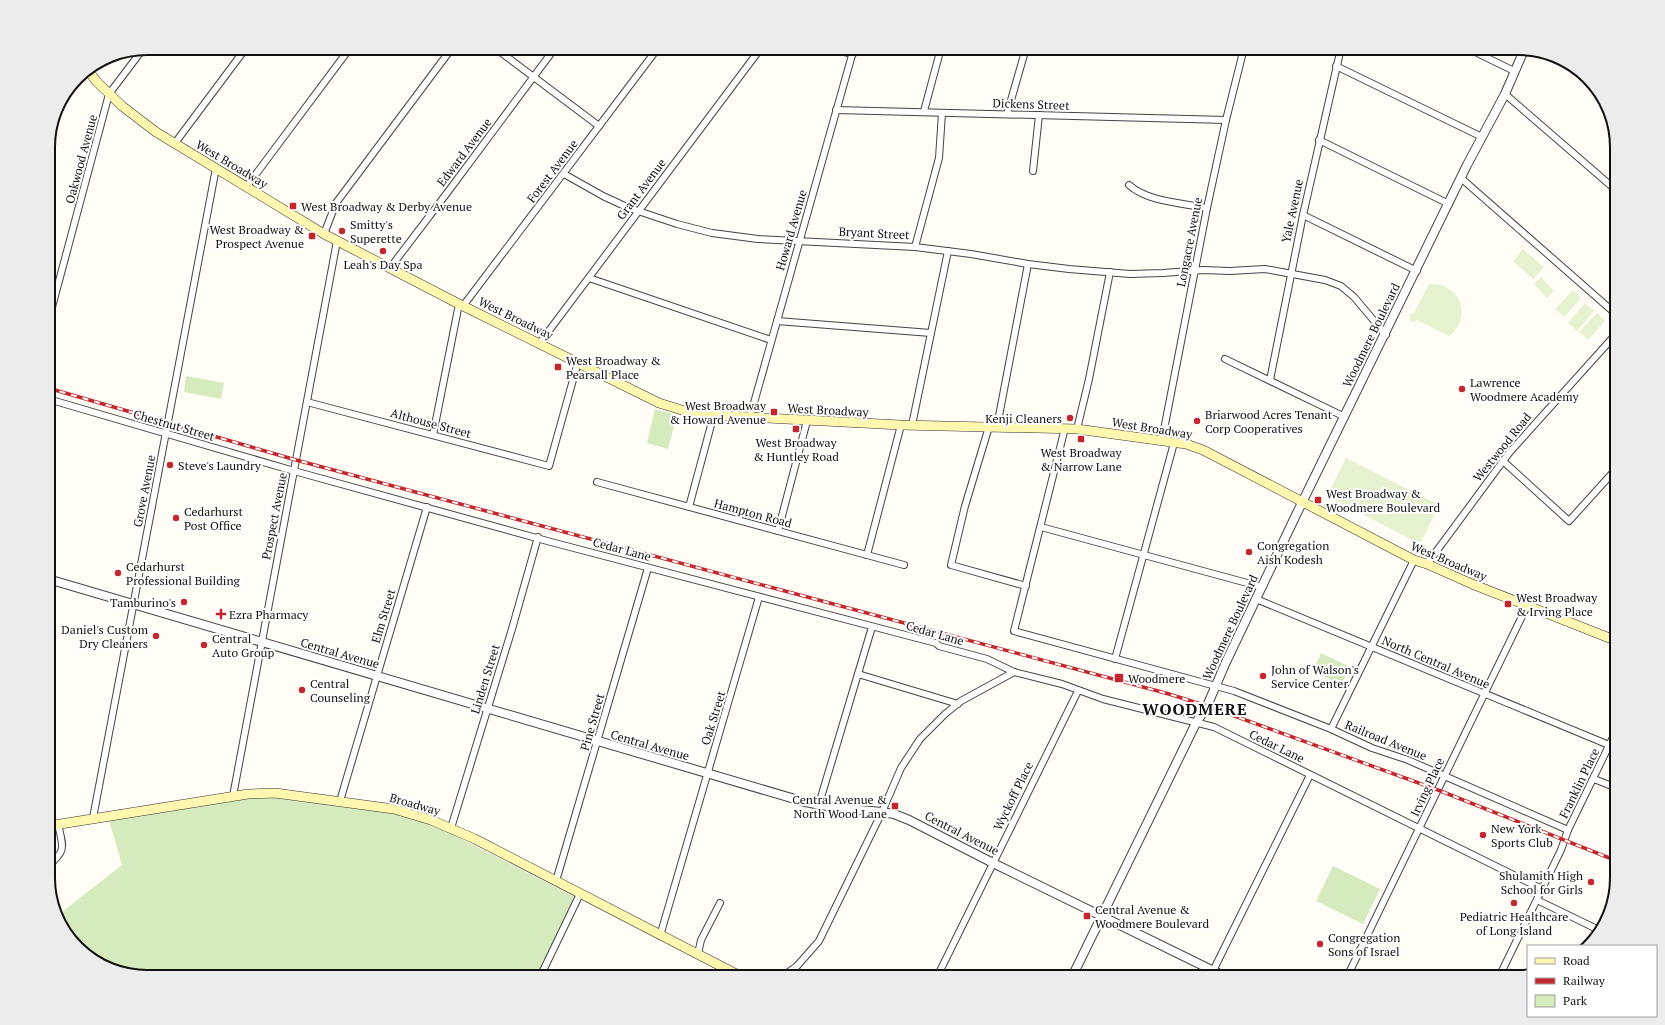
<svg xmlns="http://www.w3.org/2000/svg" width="1665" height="1025" viewBox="0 0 1665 1025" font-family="'PT Serif',serif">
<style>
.green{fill:#d5ebbd}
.pitch{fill:#e6f2cf}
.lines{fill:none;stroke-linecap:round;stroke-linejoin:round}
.minor-casing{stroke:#444;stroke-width:8}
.tertiary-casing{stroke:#444;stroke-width:10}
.secondary-casing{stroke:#333;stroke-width:10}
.minor{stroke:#fff;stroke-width:6}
.tertiary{stroke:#fff;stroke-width:8}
.secondary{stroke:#fff6b0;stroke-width:9}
.rail-casing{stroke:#c4262e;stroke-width:3.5}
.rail{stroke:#fff;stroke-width:2;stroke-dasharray:6;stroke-linecap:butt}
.poi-dot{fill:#c4262e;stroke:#fff;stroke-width:1.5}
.labels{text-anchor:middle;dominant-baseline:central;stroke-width:4;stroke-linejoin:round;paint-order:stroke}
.street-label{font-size:12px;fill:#111;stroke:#fff}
.poi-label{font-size:12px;fill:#111;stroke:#fff;text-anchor:start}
.district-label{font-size:16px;font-weight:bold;letter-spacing:1px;fill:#111;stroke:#fff}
.rim{fill:none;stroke:#111;stroke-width:2}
</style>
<rect width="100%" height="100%" fill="#fffdf5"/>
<g class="green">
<polygon points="186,376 224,383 221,399 184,392"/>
<polygon points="655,409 677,415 668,449 647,443"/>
<polygon points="1321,653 1350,667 1341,685 1313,671"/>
<polygon points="247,795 276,795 396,812 428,822 575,897 537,977 147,977 97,964 61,928 58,915 122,865 108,817"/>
<polygon points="1333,866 1380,889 1363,924 1316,901"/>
</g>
<g class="pitch">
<polygon points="1523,249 1544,267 1533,279 1513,261"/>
<polygon points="1541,277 1554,291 1547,298 1534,284"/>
<path d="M1429 284C1460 282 1474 317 1449 336L1417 320 1413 322 1409 319 1410 314 1414 313Z"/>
<polygon points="1573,290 1581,298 1564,317 1555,309"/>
<polygon points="1585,303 1594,311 1577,331 1568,323"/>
<polygon points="1597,313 1605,321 1588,340 1579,332"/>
<polygon points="1346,458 1439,505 1420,544 1327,496"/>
</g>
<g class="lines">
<defs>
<g id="minor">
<polyline points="495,48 599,126"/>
<polyline points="827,48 853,54"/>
<polyline points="1226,48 1242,53"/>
<polyline points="1467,48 1514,71"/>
<polyline points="1336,66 1482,137"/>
<polyline points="1505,94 1617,191"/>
<polyline points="836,110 1226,120"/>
<polyline points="924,111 941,48"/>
<polyline points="1007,114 1026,48"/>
<polyline points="1319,140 1449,204"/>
<polyline points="175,143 246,48"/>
<polyline points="1033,171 1039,115"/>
<polyline points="564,174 603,196 629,208 677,224 712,233 758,239 915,247 971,254 1028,264 1069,269 1130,274 1163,273 1203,270 1230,271 1265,269 1325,280 1341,286 1354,297 1386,335"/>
<polyline points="1462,179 1617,315"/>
<path d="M1129 185C1148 202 1182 203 1207 208"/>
<polyline points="247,186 350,48"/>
<polyline points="1303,215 1417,271"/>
<polyline points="324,234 336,203 452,48"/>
<polyline points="915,247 939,158 942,113"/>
<polyline points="390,268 447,193 555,48"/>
<polyline points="589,278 771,340"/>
<polyline points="463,306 658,48"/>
<polyline points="777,321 931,333"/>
<polyline points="48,322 109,94 143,49"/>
<polyline points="539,344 761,48"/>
<polyline points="1225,359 1345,417"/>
<polyline points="1270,380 1303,215 1341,48"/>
<polyline points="48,399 294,471 551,542 936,643 939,646 987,659 1014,672 1062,684 1103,699 1214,727 1542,889"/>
<polyline points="307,402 549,466 578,362"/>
<polyline points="750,417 854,48"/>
<polyline points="912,425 948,251"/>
<polyline points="1065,428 1014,631 1234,691 1331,729 1372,748 1408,760 1568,830"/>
<polyline points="1077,429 1089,379 1110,272"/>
<polyline points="433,435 459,304"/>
<polyline points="1162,440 1207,208 1226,120 1244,48"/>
<polyline points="1503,461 1569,521 1617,468"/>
<polyline points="597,482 904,565"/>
<polyline points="689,507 714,414"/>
<polyline points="1041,527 1262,587"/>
<polyline points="778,531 807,421"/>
<polyline points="867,555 901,425"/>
<polyline points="1427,564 1509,453 1617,333"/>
<polyline points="1026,586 951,565 965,506 988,430 992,427 999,416 1028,264"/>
<polyline points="1256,599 1609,745"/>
<polyline points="1610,638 1617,626"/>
<polyline points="1115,659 1174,443"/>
<polyline points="858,674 958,704"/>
<polyline points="1331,729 1414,560"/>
<polyline points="1594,779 1617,788"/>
<polyline points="233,796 337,241"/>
<polyline points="340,801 427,507"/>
<polyline points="819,804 872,627"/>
<polyline points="93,818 216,168"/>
<polyline points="451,828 512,629 538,537"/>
<path d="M48 866C67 850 63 847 58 824"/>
<polyline points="556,881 648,568"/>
<polyline points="1537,900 1601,931"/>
<polyline points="660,936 759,597"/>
<polyline points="698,954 701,940 720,903"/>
<polyline points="540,977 580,894"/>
<polyline points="782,977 797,966 819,941 882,812 901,768 920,739 945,714 961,701 1014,672"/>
<polyline points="937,977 1078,691"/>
<polyline points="1210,977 1310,775"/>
<polyline points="1347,977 1527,606"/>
<polyline points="1499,977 1561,850 1568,830 1617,729"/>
</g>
<g id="tertiary">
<polyline points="48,579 805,802 838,808 882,812 894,814 909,820 993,863 1226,977"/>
<polyline points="1072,977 1196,723 1207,706 1226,662 1296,515 1467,165 1505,94 1524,50"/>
</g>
<g id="secondary">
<polyline points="88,70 96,81 122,106 156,132 324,234 459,304 659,403 685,411 702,414 750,417 901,425 1077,429 1186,444 1203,450 1414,560 1427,564 1472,584 1617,641"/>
<polyline points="48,826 248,794 275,793 394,809 431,820 475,839 742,977"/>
</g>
</defs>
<use href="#minor" class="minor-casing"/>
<use href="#tertiary" class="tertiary-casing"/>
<use href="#secondary" class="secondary-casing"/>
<use href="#minor" class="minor"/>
<use href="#tertiary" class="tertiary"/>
<use href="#secondary" class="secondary"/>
<defs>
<polyline id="rail" points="48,388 296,460 1169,694 1207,706 1438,790 1617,861"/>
</defs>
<use href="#rail" class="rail-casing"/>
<use href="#rail" class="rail"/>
</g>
<g class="poi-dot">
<rect x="289" y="202" width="8" height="8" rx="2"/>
<circle cx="342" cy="231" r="4"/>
<rect x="308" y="232" width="8" height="8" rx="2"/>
<circle cx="383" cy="251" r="4"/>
<rect x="554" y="363" width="8" height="8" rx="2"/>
<circle cx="1462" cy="389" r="4"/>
<rect x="770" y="408" width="8" height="8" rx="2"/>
<circle cx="1070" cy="418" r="4"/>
<circle cx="1197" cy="421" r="4"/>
<rect x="792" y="425" width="8" height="8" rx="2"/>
<rect x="1077" y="435" width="8" height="8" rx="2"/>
<circle cx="170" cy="465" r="4"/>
<rect x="1314" y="496" width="8" height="8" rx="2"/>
<circle cx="176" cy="518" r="4"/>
<circle cx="1249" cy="552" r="4"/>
<circle cx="118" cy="573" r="4"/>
<circle cx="184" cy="602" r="4"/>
<rect x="1504" y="600" width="8" height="8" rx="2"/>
<path d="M219 608h4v4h4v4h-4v4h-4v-4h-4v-4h4z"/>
<circle cx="156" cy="636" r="4"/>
<circle cx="204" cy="645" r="4"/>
<circle cx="1263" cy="676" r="4"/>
<rect x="1114" y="673" width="10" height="10" rx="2"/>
<circle cx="302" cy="690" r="4"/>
<rect x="891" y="802" width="8" height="8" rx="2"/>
<circle cx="1483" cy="835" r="4"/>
<circle cx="1591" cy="882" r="4"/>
<circle cx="1514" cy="903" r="4"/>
<rect x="1083" y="912" width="8" height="8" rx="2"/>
<circle cx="1320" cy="944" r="4"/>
</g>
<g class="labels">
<g class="street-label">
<text transform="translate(1031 104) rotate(2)">Dickens Street</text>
<text transform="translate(464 152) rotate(-53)">Edward Avenue</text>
<text transform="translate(81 159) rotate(-75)">Oakwood Avenue</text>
<text transform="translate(232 164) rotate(31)">West Broadway</text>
<text transform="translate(552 171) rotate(-53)">Forest Avenue</text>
<text transform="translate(641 189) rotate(-53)">Grant Avenue</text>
<text transform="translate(1292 211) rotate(-78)">Yale Avenue</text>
<text transform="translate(791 230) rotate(-74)">Howard Avenue</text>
<text transform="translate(874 233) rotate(3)">Bryant Street</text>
<text transform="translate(1189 242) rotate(-79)">Longacre Avenue</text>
<text transform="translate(516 318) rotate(26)">West Broadway</text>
<text transform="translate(1371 335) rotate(-64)">Woodmere Boulevard</text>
<text transform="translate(828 410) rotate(3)">West Broadway</text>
<text transform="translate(431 423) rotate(15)">Althouse Street</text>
<text transform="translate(174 425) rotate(16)">Chestnut Street</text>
<text transform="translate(1152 428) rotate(9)">West Broadway</text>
<text transform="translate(1502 447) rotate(-51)">Westwood Road</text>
<text transform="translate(144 491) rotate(-79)">Grove Avenue</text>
<text transform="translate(753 513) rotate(15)">Hampton Road</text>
<text transform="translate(274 516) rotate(-79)">Prospect Avenue</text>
<text transform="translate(622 549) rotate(15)">Cedar Lane</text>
<text transform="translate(1449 561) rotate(23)">West Broadway</text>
<text transform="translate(383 616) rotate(-73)">Elm Street</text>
<text transform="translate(1230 627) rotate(-65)">Woodmere Boulevard</text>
<text transform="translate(935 633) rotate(16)">Cedar Lane</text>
<text transform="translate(340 653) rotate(16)">Central Avenue</text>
<text transform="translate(1436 662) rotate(23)">North Central Avenue</text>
<text transform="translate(485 679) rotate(-73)">Linden Street</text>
<text transform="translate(713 718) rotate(-73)">Oak Street</text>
<text transform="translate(592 722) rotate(-74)">Pine Street</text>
<text transform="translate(1386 740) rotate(22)">Railroad Avenue</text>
<text transform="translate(650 745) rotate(16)">Central Avenue</text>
<text transform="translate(1277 746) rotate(26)">Cedar Lane</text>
<text transform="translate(1579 783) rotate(-64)">Franklin Place</text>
<text transform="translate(1427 787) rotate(-65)">Irving Place</text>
<text transform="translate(1013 796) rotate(-64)">Wyckoff Place</text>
<text transform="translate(415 804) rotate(16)">Broadway</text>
<text transform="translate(962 833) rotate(27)">Central Avenue</text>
</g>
<g class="poi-label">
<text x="301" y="206">West Broadway &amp; Derby Avenue</text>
<text x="350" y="224">Smitty's<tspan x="350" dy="14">Superette</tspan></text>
<text x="304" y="229" text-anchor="end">West Broadway &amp;<tspan x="304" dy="14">Prospect Avenue</tspan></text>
<text x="383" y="264" text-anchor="middle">Leah's Day Spa</text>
<text x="566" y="360">West Broadway &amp;<tspan x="566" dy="14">Pearsall Place</tspan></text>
<text x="1470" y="382">Lawrence<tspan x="1470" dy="14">Woodmere Academy</tspan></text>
<text x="766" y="405" text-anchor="end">West Broadway<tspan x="766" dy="14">&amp; Howard Avenue</tspan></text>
<text x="1205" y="414">Briarwood Acres Tenant<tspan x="1205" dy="14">Corp Cooperatives</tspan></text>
<text x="1062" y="418" text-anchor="end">Kenji Cleaners</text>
<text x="796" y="442" text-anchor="middle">West Broadway<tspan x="796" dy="14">&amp; Huntley Road</tspan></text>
<text x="1081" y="452" text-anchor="middle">West Broadway<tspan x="1081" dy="14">&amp; Narrow Lane</tspan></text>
<text x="178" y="465">Steve's Laundry</text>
<text x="1326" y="493">West Broadway &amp;<tspan x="1326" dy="14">Woodmere Boulevard</tspan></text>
<text x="184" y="511">Cedarhurst<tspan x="184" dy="14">Post Office</tspan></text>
<text x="1257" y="545">Congregation<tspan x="1257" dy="14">Aish Kodesh</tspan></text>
<text x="126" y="566">Cedarhurst<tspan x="126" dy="14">Professional Building</tspan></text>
<text x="1516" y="597">West Broadway<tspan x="1516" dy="14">&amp; Irving Place</tspan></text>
<text x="176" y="602" text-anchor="end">Tamburino's</text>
<text x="229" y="614">Ezra Pharmacy</text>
<text x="148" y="629" text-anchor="end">Daniel's Custom<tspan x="148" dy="14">Dry Cleaners</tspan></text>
<text x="212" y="638">Central<tspan x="212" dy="14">Auto Group</tspan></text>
<text x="1271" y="669">John of Walson's<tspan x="1271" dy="14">Service Center</tspan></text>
<text x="1128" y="678">Woodmere</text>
<text x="310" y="683">Central<tspan x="310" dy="14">Counseling</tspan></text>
<text x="887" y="799" text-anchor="end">Central Avenue &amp;<tspan x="887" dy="14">North Wood Lane</tspan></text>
<text x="1491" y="828">New York<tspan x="1491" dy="14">Sports Club</tspan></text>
<text x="1583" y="875" text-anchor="end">Shulamith High<tspan x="1583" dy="14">School for Girls</tspan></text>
<text x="1095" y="909">Central Avenue &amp;<tspan x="1095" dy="14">Woodmere Boulevard</tspan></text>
<text x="1514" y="916" text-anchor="middle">Pediatric Healthcare<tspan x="1514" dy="14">of Long Island</tspan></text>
<text x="1328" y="937">Congregation<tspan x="1328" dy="14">Sons of Israel</tspan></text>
</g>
<g class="district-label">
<text x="1195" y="709">WOODMERE</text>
</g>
</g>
<path d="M0 0H1665V1025H0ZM147 55H1518A92 92 0 0 1 1610 147V878A92 92 0 0 1 1518 970H147A92 92 0 0 1 55 878V147A92 92 0 0 1 147 55Z" fill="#ececec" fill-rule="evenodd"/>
<path class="rim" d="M147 55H1518A92 92 0 0 1 1610 147V878A92 92 0 0 1 1518 970H147A92 92 0 0 1 55 878V147A92 92 0 0 1 147 55Z"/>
<rect x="1527" y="945" width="130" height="72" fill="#ffffff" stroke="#a0a0a0"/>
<rect x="1535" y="958" width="20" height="6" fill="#fff6b0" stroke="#a0a0a0"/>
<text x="1563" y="965" font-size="12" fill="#111111">Road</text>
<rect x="1535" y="978" width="20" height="6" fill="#c4262e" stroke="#a0a0a0"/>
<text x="1563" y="985" font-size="12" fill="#111111">Railway</text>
<rect x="1535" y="995" width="20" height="12" fill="#d5ebbd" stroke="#a0a0a0"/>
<text x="1563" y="1005" font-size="12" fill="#111111">Park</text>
</svg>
